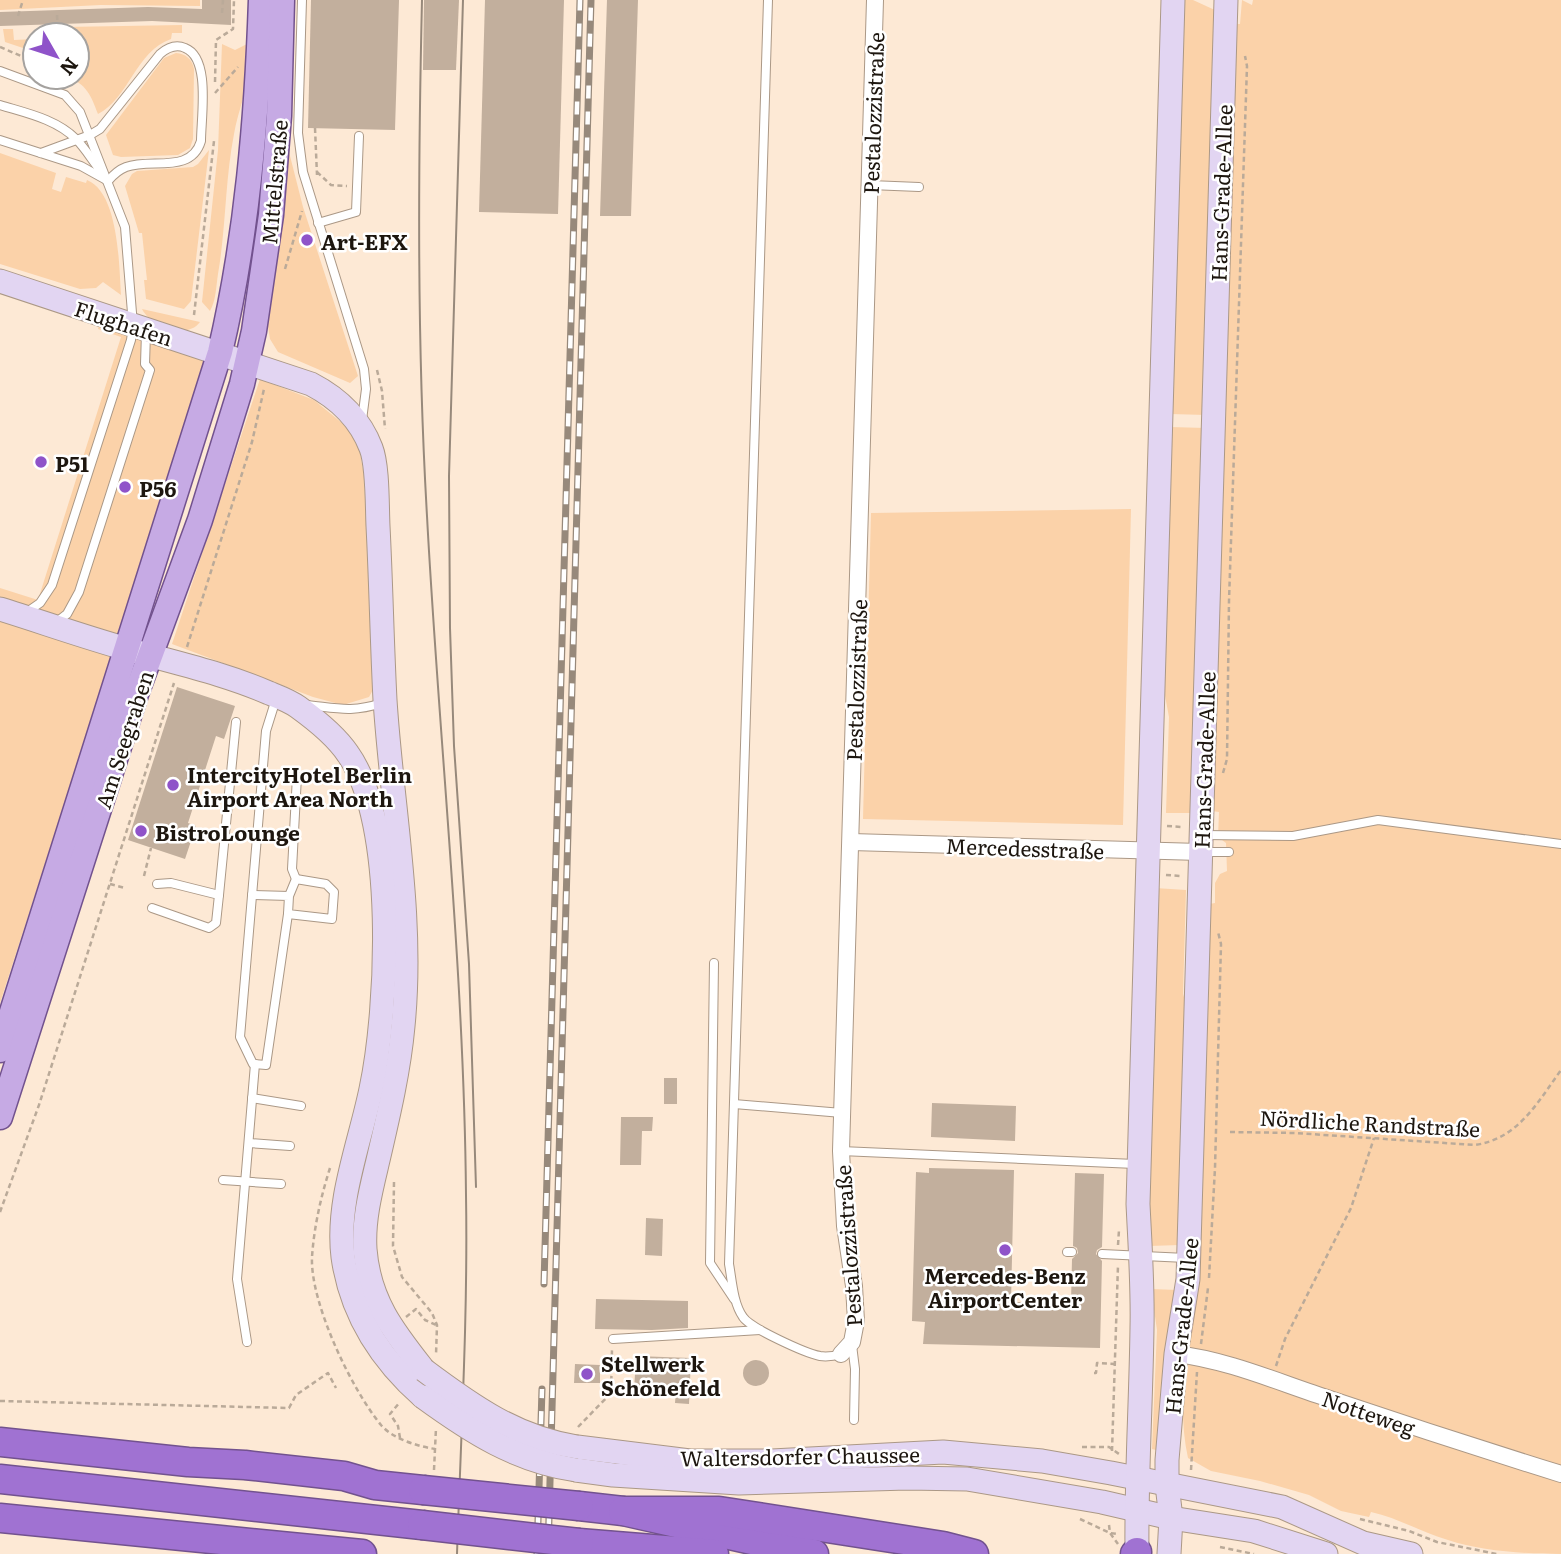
<svg xmlns="http://www.w3.org/2000/svg" width="1561" height="1554" viewBox="0 0 1561 1554" font-family="Literata,serif">
<style>
.green{fill:#fbd2a9}
.building{fill:#c2af9d}
.lines{fill:none;stroke-linecap:round;stroke-linejoin:round}
.lane-casing{stroke:#ab9886;stroke-width:10}
.street-casing{stroke:#ab9886;stroke-width:18}
.secondary-casing{stroke:#ab9886;stroke-width:25}
.primary-casing{stroke:#72528e;stroke-width:27}
.highway-casing{stroke:#72528e;stroke-width:31}
.path{stroke:#baaa99;stroke-width:2.5;stroke-dasharray:5 3.5;stroke-linecap:butt}
.lane{stroke:#fff;stroke-width:8}
.street{stroke:#fff;stroke-width:16}
.secondary{stroke:#e2d5f2;stroke-width:23}
.primary{stroke:#c6aae4;stroke-width:24}
.highway{stroke:#a072d2;stroke-width:28}
.tram{stroke:#97897b;stroke-width:2}
.rail-casing{stroke:#97897b;stroke-width:7}
.rail{stroke:#fff;stroke-width:4.5;stroke-dasharray:13;stroke-linecap:butt}
.secondary-bridge-casing{stroke:#ab9886;stroke-width:25;stroke-linecap:butt}
.highway-bridge-casing{stroke:#72528e;stroke-width:31;stroke-linecap:butt}
.secondary-bridge{stroke:#e2d5f2;stroke-width:23}
.highway-bridge{stroke:#a072d2;stroke-width:28}
.poi-dot{fill:#8f53c9;stroke:#fff;stroke-width:2.5}
.labels{text-anchor:middle;dominant-baseline:central;stroke-width:5;stroke-linejoin:round;paint-order:stroke}
.street-label{font-size:21px;fill:#1d160f;stroke:#fff}
.poi-label{font-size:21px;font-weight:bold;fill:#1d160f;stroke:#fff;text-anchor:start}
</style>
<rect width="100%" height="100%" fill="#fde9d5"/>
<g class="green">
<polygon points="0,0 200,0 200,6 101,5 0,10"/>
<polygon points="1181,0 1193,0 1217,11 1206,415 1170,414"/>
<path d="M1242 0 1252 5 1253 0H1561V1554C1526 1554 1481 1551 1448 1540 1421 1532 1398 1518 1371 1512L1369 1517 1341 1511 1309 1495 1260 1481 1211 1471 1188 1458C1176 1403 1188 1344 1196 1290L1200 1280 1209 904 1215 903V883L1220 874 1227 871 1226 843 1218 837 1219 812 1212 811 1233 24H1240Z"/>
<path d="M182 25V33H172L171 39C136 51 129 98 98 114 91 96 87 84 67 77H77V35H64V27Z"/>
<polygon points="3,29 13,29 14,40 35,39 35,52 5,42"/>
<path d="M222 44 235 50 247 44C255 76 239 104 234 134 225 180 226 228 218 274 216 287 216 300 210 311L202 302 218 150Z"/>
<path d="M176 53C186 54 192 59 194 69L193 139 190 148 178 155 121 157 113 155 106 135 164 58Z"/>
<polygon points="209,150 191,301 184,309 146,299 144,280 147,280 142,233 139,233 125,186 132,174 137,171 193,167 198,164"/>
<polygon points="289,152 303,207 358,376 350,383 278,352 270,339 266,314"/>
<path d="M0 153 56 173 52 189 61 192 66 177 86 183 87 180C119 193 119 265 121 295L103 282 96 288 80 289 0 264Z"/>
<path d="M142 309 200 322C187 340 151 327 142 309Z"/>
<polygon points="100,320 209,356 0,1003 0,588 38,600 121,337 98,329"/>
<polygon points="260,379 314,400 342,423 358,441 364,476 374,688 369,697 343,705 313,697 172,644"/>
<polygon points="1170,427 1206,428 1195,813 1166,813 1169,717 1163,685"/>
<polygon points="1131,509 1123,825 863,819 871,513"/>
<polygon points="1155,888 1186,890 1183,994 1189,1013 1180,1245 1149,1246 1147,1234"/>
<polygon points="1151,1289 1178,1290 1160,1451 1152,1449 1157,1330"/>
</g>
<g class="building">
<polygon points="202,0 231,0 231,25 152,21 0,26 0,12 148,7 202,9"/>
<polygon points="311,0 399,0 395,130 308,128"/>
<polygon points="424,0 459,0 456,70 423,70"/>
<polygon points="485,0 564,0 558,214 479,212"/>
<polygon points="607,0 638,0 631,216 600,216"/>
<polygon points="177,687 235,706 224,739 216,736 188,823 196,826 185,859 128,840"/>
<rect x="664" y="1078" width="13" height="26"/>
<polygon points="932,1103 1016,1106 1015,1141 931,1137"/>
<polygon points="621,1117 653,1117 652,1131 642,1131 641,1165 620,1165"/>
<polygon points="929,1168 1014,1170 1011,1302 1071,1303 1072,1259 1078,1253 1077,1248 1073,1246 1075,1173 1104,1174 1102,1247 1097,1250 1096,1254 1102,1261 1100,1348 923,1344 925,1322 912,1321 916,1172 929,1173"/>
<polygon points="646,1218 663,1219 662,1256 645,1255"/>
<polygon points="596,1299 688,1301 688,1328 652,1330 595,1329"/>
<polygon points="636,1356 691,1358 689,1404 675,1403 676,1390 634,1392"/>
<circle cx="756" cy="1373" r="13"/>
<polygon points="575,1364 600,1365 600,1383 574,1383"/>
</g>
<g class="lines">
<defs>
<g id="lane">
<polyline points="302,0 298,133 303,172 364,369 366,389 362,420"/>
<path d="M768 0 729 1264C732 1280 733 1303 743 1317 750 1328 805 1353 820 1356 827 1357 834 1356 841 1354"/>
<polyline points="0,71 65,95 80,112 125,227 133,325 131,340 52,585 40,603 27,612"/>
<path d="M0 105C26 113 56 119 76 139 85 148 92 160 100 170"/>
<polyline points="0,140 81,166 108,181"/>
<path d="M41 153 90 135 100 129 160 54C167 48 176 44 185 48 211 58 201 117 201 141 191 174 152 158 126 167 118 170 113 175 108 181"/>
<polyline points="870,185 919,187"/>
<polyline points="318,223 356,212 359,136"/>
<polyline points="54,624 67,614 79,592 150,370 145,364 146,333"/>
<polyline points="276,699 266,731 240,1037 253,1064 266,1065 288,914"/>
<path d="M306 705C337 708 351 713 382 703"/>
<polyline points="1203,835 1293,836 1378,820 1561,844"/>
<polyline points="1203,852 1229,852"/>
<polyline points="296,879 292,869 297,776"/>
<polyline points="219,895 236,722"/>
<polyline points="252,895 289,896 288,914 332,919 334,892 326,884 296,879 289,896"/>
<polyline points="152,908 209,928 216,923 219,895 171,883 157,884"/>
<polyline points="714,963 710,1263 734,1299"/>
<polyline points="252,1098 301,1106"/>
<polyline points="734,1104 842,1113"/>
<polyline points="249,1143 290,1146"/>
<polyline points="841,1151 1135,1164"/>
<polyline points="223,1180 281,1184"/>
<polyline points="1067,1252 1072,1252"/>
<polyline points="1102,1254 1186,1258"/>
<polyline points="613,1339 760,1330"/>
<polyline points="247,1342 237,1279 255,1064"/>
<polyline points="852,1345 855,1369 854,1420"/>
</g>
<g id="street">
<polyline points="851,842 1200,852"/>
<polyline points="841,1354 852,1342 856,1321 854,1286 845,1226 841,1151 875,0"/>
<path d="M1176 1354C1228 1360 1280 1383 1330 1399 1407 1425 1484 1450 1561 1474"/>
</g>
<g id="secondary">
<path d="M0 281 311 384C338 398 360 419 371 448 378 466 377 505 378 526 381 584 382 642 385 700 392 809 414 916 403 1026 399 1070 389 1113 379 1156 372 1186 363 1218 365 1249 369 1301 394 1332 424 1370"/>
<path d="M0 609C42 622 84 637 127 649 175 663 223 673 269 693 279 697 290 701 298 707 316 720 336 736 348 754 397 823 388 1009 371 1089 360 1143 336 1201 343 1257 351 1314 380 1359 423 1397"/>
<polyline points="577,1447 690,1461 772,1461 943,1452 1042,1461 1111,1473 1282,1507 1363,1543 1411,1554"/>
<polyline points="576,1470 613,1475 739,1483 907,1478 967,1479 1102,1502 1171,1518 1254,1531 1326,1554"/>
<path d="M1137 1554C1136 1479 1141 1404 1142 1328 1143 1287 1140 1246 1138 1204L1173 0"/>
<polyline points="1169,1554 1171,1518 1167,1485 1167,1460 1176,1354 1188,1279 1226,0"/>
</g>
<g id="primary">
<path d="M0 1050 220 352C247 237 257 118 261 0"/>
<polyline points="0,1117 136,694 200,520 242,384 254,331 271,215 279,116 282,0"/>
</g>
<g id="highway">
<polyline points="0,1442 188,1462 245,1465 344,1476 375,1485 423,1490"/>
<polyline points="0,1479 422,1525"/>
<polyline points="579,1506 623,1511 814,1554"/>
<polyline points="623,1511 719,1511 943,1546 974,1554"/>
<polyline points="0,1518 362,1554"/>
<polyline points="579,1543 714,1554"/>
<polyline points="1135,1554 1137,1552"/>
</g>
</defs>
<use href="#lane" class="lane-casing"/>
<use href="#street" class="street-casing"/>
<use href="#secondary" class="secondary-casing"/>
<use href="#primary" class="primary-casing"/>
<use href="#highway" class="highway-casing"/>
<g class="path">
<polyline points="222,13 223,0"/>
<polyline points="57,15 58,35"/>
<polyline points="18,16 23,0"/>
<polyline points="0,47 35,62"/>
<polyline points="215,82 216,40 233,29 234,0"/>
<polyline points="215,93 238,67"/>
<polyline points="315,128 317,175"/>
<polyline points="317,172 331,185 347,186"/>
<polyline points="285,269 302,211"/>
<polyline points="194,315 214,141"/>
<polyline points="377,370 382,391 385,429"/>
<polyline points="187,647 252,442 264,389"/>
<polyline points="1223,773 1227,759 1229,601 1247,66 1245,56"/>
<polyline points="1167,826 1182,827"/>
<polyline points="1166,875 1180,876"/>
<polyline points="144,876 151,848"/>
<polyline points="110,884 125,888"/>
<path d="M1230 1132 1295 1133 1475 1145C1518 1139 1538 1102 1561 1070"/>
<path d="M330 1168C321 1196 314 1227 312 1257 310 1303 352 1390 381 1425 393 1439 417 1446 435 1449"/>
<polyline points="394,1182 393,1246 402,1277 432,1313 437,1325 436,1355"/>
<polyline points="0,1212 39,1105 174,683"/>
<polyline points="1118,1245 1119,1230"/>
<polyline points="1209,1278 1215,1168 1221,944 1218,932"/>
<polyline points="406,1317 416,1309 425,1320 436,1325"/>
<polyline points="1201,1344 1208,1288"/>
<polyline points="1276,1366 1285,1339 1351,1208 1374,1138"/>
<polyline points="1094,1373 1096,1373 1097,1363 1115,1364"/>
<polyline points="0,1401 289,1408 296,1395 328,1373 336,1388"/>
<polyline points="578,1427 611,1393 612,1349"/>
<polyline points="400,1438 398,1426 390,1414 400,1402"/>
<polyline points="1082,1447 1109,1447 1119,1454"/>
<polyline points="1112,1451 1118,1265"/>
<polyline points="434,1470 436,1428"/>
<polyline points="1191,1470 1197,1372"/>
<polyline points="1080,1519 1110,1533 1117,1534"/>
<polyline points="1360,1519 1409,1531 1437,1542 1497,1554"/>
<polyline points="1109,1525 1110,1533 1118,1544"/>
<polyline points="1220,1547 1254,1554"/>
</g>
<use href="#lane" class="lane"/>
<use href="#street" class="street"/>
<use href="#secondary" class="secondary"/>
<use href="#primary" class="primary"/>
<use href="#highway" class="highway"/>
<g class="tram">
<path d="M422 0C418 172 417 344 427 516 439 742 464 968 466 1195 468 1314 461 1434 457 1554"/>
<polyline points="463,0 449,476 450,628 454,746 469,964 476,1187"/>
</g>
<defs>
<g id="rail">
<polyline points="544,1284 580,0"/>
<polyline points="537,1554 542,1389"/>
<polyline points="548,1554 591,0"/>
</g>
</defs>
<use href="#rail" class="rail-casing"/>
<use href="#rail" class="rail"/>
<defs>
<g id="secondary-bridge">
<path d="M424 1370C472 1406 517 1438 577 1447"/>
<path d="M423 1397C471 1432 516 1461 576 1470"/>
</g>
<g id="highway-bridge">
<polyline points="423,1490 579,1506"/>
<polyline points="422,1525 579,1543"/>
</g>
</defs>
<use href="#secondary-bridge" class="secondary-bridge-casing"/>
<use href="#highway-bridge" class="highway-bridge-casing"/>
<use href="#secondary-bridge" class="secondary-bridge"/>
<use href="#highway-bridge" class="highway-bridge"/>
</g>
<g class="poi-dot">
<circle cx="307" cy="240" r="7"/>
<circle cx="41" cy="462" r="7"/>
<circle cx="125" cy="487" r="7"/>
<circle cx="173" cy="785" r="7"/>
<circle cx="141" cy="831" r="7"/>
<circle cx="1005" cy="1250" r="7"/>
<circle cx="587" cy="1374" r="7"/>
</g>
<g class="labels">
<g class="street-label">
<text transform="translate(872 113) rotate(-88)">Pestalozzistraße</text>
<text transform="translate(273 182) rotate(-85)">Mittelstraße</text>
<text transform="translate(1220 193) rotate(-88)">Hans-Grade-Allee</text>
<text transform="translate(124 322) rotate(18)">Flughafen</text>
<text transform="translate(855 680) rotate(-88)">Pestalozzistraße</text>
<text transform="translate(123 739) rotate(-72)">Am Seegraben</text>
<text transform="translate(1203 760) rotate(-88)">Hans-Grade-Allee</text>
<text transform="translate(1025 847) rotate(2)">Mercedesstraße</text>
<text transform="translate(1370 1122) rotate(3)">Nördliche Randstraße</text>
<text transform="translate(847 1246) rotate(-94)">Pestalozzistraße</text>
<text transform="translate(1180 1326) rotate(-84)">Hans-Grade-Allee</text>
<text transform="translate(1369 1412) rotate(19)">Notteweg</text>
<text transform="translate(800 1455) rotate(-1)">Waltersdorfer Chaussee</text>
</g>
<g class="poi-label">
<text x="321" y="240">Art-EFX</text>
<text x="55" y="462">P51</text>
<text x="139" y="487">P56</text>
<text x="187" y="773">IntercityHotel Berlin<tspan x="187" dy="24">Airport Area North</tspan></text>
<text x="155" y="831">BistroLounge</text>
<text x="1005" y="1274" text-anchor="middle">Mercedes-Benz<tspan x="1005" dy="24">AirportCenter</tspan></text>
<text x="601" y="1362">Stellwerk<tspan x="601" dy="24">Schönefeld</tspan></text>
</g>
</g>
<g transform="translate(56 56) rotate(129)"><circle r="33" fill="#ffffff" stroke="#a5a29f" stroke-width="2"/>
<path d="M0-5L12 26L0 18L-12 26Z" fill="#8f53c9"/>
<text y="-10" font-size="19" font-weight="bold" text-anchor="middle" fill="#1d160f">N</text>
</g>
</svg>
